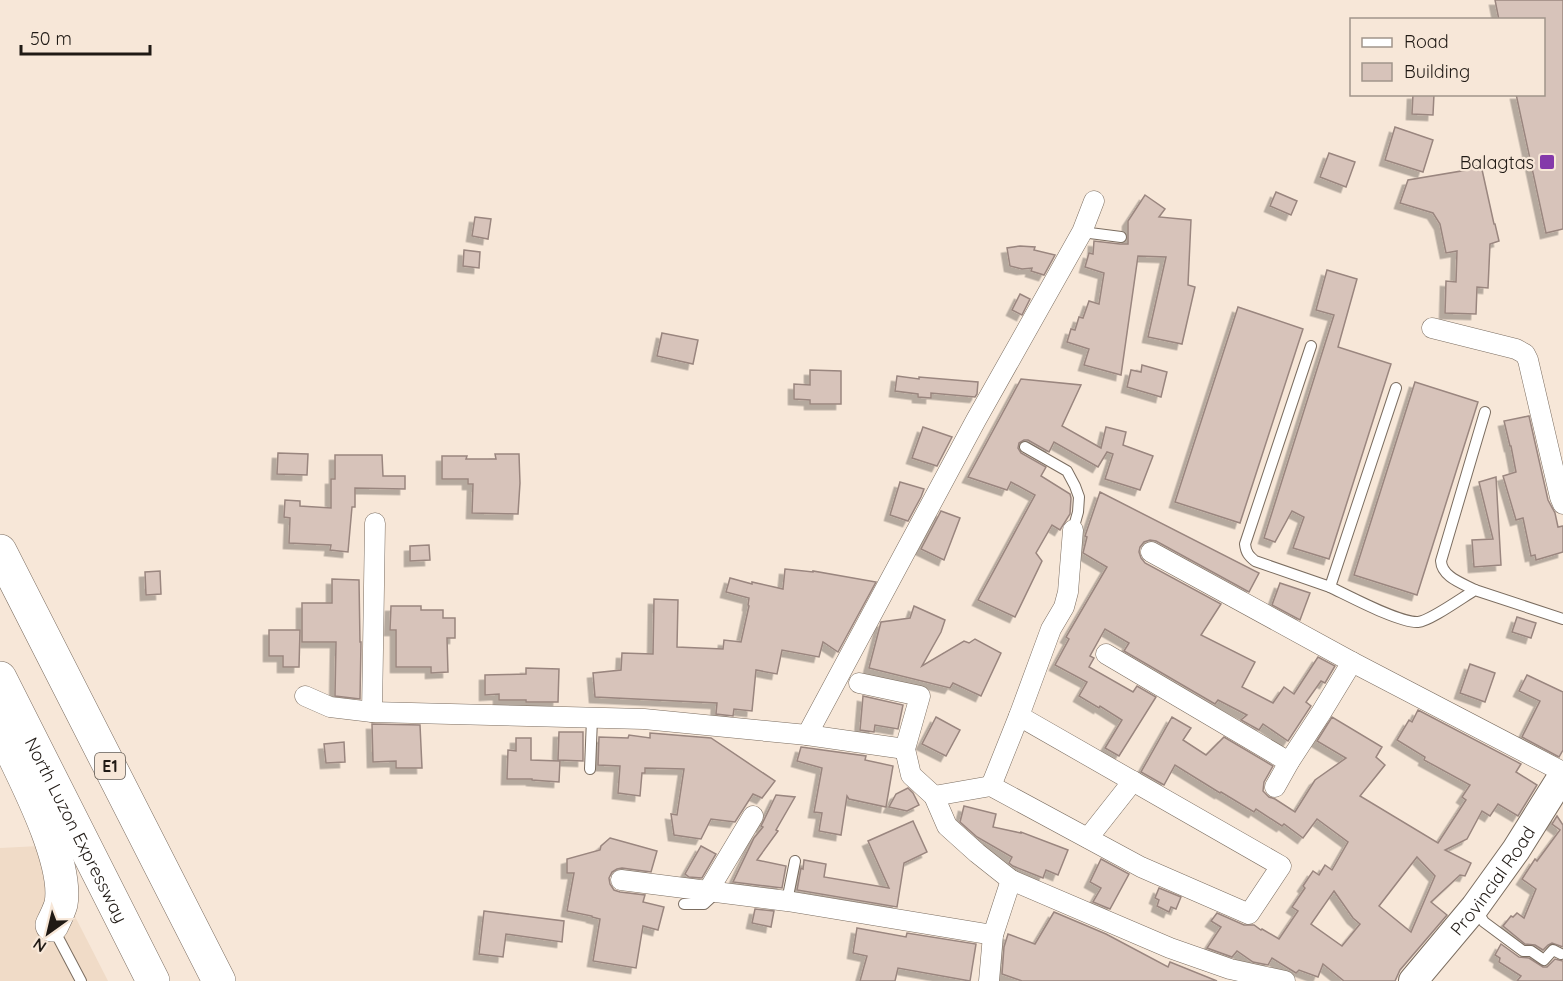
<svg xmlns="http://www.w3.org/2000/svg" width="1563" height="981" viewBox="0 0 1563 981" font-family="Quicksand,sans-serif">
<style>
.built{fill:#f0dbc7}
.building{fill:#d7c3ba;stroke:#9a867f;stroke-width:1.5;fill-rule:evenodd;filter:url(#shadow)}
.lines{fill:none;stroke-linecap:round;stroke-linejoin:round}
.service-casing{stroke:#7b6d60;stroke-width:12}
.minor-casing{stroke:#7b6d60;stroke-width:21}
.secondary-casing{stroke:#7b6d60;stroke-width:30}
.motorway-casing{stroke:#7b6d60;stroke-width:34}
.service{stroke:#fff;stroke-width:10}
.minor{stroke:#fff;stroke-width:20}
.secondary{stroke:#fff;stroke-width:28}
.motorway{stroke:#fff;stroke-width:33}
.poi-dot{fill:#8439aa;stroke:#f7e7d8;stroke-width:2}
.labels{text-anchor:middle;dominant-baseline:central;stroke-width:4.5;stroke-linejoin:round;paint-order:stroke}
.shield{fill:#f7e7d8;stroke:#605850;stroke-width:1.5}
.shield-label{font-size:16px;font-weight:bold;fill:#201a15}
.poi-label{font-size:18px;fill:#201a15;stroke:#f7e7d8;text-anchor:end}
.street-label{font-size:18px;fill:#201a15;stroke:#f7e7d8}
</style>
<defs>
<filter id="shadow"><feDropShadow dx="-5.5" dy="5.5" stdDeviation="0" flood-color="#0004"/></filter>
</defs>
<rect width="100%" height="100%" fill="#f7e7d8"/>
<polygon class="built" points="39,846 108,981 0,981 0,848"/>
<g class="building">
<polygon points="1495,0 1563,0 1563,229 1546,233 1516,94 1544,94 1544,20 1499,20"/>
<polygon points="1413,94 1434,94 1433,115 1412,114"/>
<polygon points="1395,127 1433,140 1423,172 1385,160"/>
<polygon points="1329,153 1355,162 1346,187 1320,177"/>
<polygon points="1481,165 1494,224 1495,224 1499,241 1490,244 1488,288 1477,287 1476,314 1445,313 1446,281 1456,282 1457,251 1446,253 1440,224 1433,213 1400,203 1408,180 1467,170 1467,168"/>
<polygon points="1276,192 1297,201 1291,215 1270,206"/>
<polygon points="1145,195 1165,209 1159,217 1191,220 1188,285 1195,287 1182,344 1148,337 1166,257 1138,256 1121,375 1084,365 1089,349 1067,342 1071,329 1075,330 1079,317 1083,318 1089,301 1099,304 1104,273 1085,267 1089,253 1093,254 1094,241 1120,244 1128,244 1128,221"/>
<polygon points="475,217 491,219 488,239 472,236"/>
<polygon points="1020,246 1035,247 1034,250 1055,255 1044,275 1031,271 1032,268 1022,269 1010,266 1007,248"/>
<polygon points="464,250 480,252 479,268 463,266"/>
<polygon points="1327,270 1357,279 1338,347 1391,364 1329,559 1293,548 1304,517 1292,511 1275,542 1264,538 1334,315 1316,310"/>
<polygon points="1020,294 1030,299 1022,315 1012,310"/>
<polygon points="1238,307 1303,329 1240,523 1175,502"/>
<polygon points="662,333 698,340 693,364 657,356"/>
<polygon points="1142,365 1167,372 1161,397 1127,387 1131,370 1141,372"/>
<polygon points="810,370 841,371 841,404 810,404 810,400 794,399 794,384 810,385"/>
<polygon points="897,376 919,379 919,377 978,382 977,394 975,397 931,393 931,398 918,397 918,394 895,391"/>
<polygon points="1021,379 1081,385 1062,426 1101,448 1106,427 1126,432 1123,445 1153,456 1140,490 1105,479 1113,454 1107,452 1098,467 1054,442 1049,452 1028,440 1024,440 1019,443 1018,448 1021,453 1046,467 1041,476 1070,494 1071,498 1070,514 1060,530 1052,525 1036,553 1042,561 1015,617 978,600 1035,495 1011,482 1007,490 968,477"/>
<polygon points="1415,382 1478,402 1417,595 1354,575"/>
<polygon points="1529,416 1548,500 1555,513 1558,527 1563,526 1563,552 1536,560 1535,555 1531,556 1523,518 1516,520 1503,476 1516,472 1511,446 1510,446 1504,421"/>
<polygon points="923,427 952,437 937,466 912,458"/>
<polygon points="278,453 308,454 307,475 277,474"/>
<polygon points="495,454 519,454 520,483 518,514 472,513 473,484 468,484 468,479 442,479 442,456 467,456 466,459 496,459"/>
<polygon points="335,455 382,455 383,476 405,476 405,489 355,488 355,507 352,507 348,552 330,550 331,545 289,543 290,518 284,517 285,500 300,501 300,506 331,508 331,479 335,479"/>
<polygon points="1496,477 1501,565 1474,567 1472,540 1493,539 1479,482"/>
<polygon points="900,482 924,489 921,497 908,521 890,515"/>
<polygon points="1100,492 1259,573 1249,592 1156,541 1150,540 1144,542 1140,547 1139,552 1141,558 1145,563 1221,604 1201,635 1255,662 1242,687 1273,703 1284,687 1294,694 1318,657 1335,666 1325,683 1321,681 1306,702 1311,706 1288,741 1263,724 1259,730 1241,720 1247,715 1218,700 1215,704 1124,651 1129,643 1105,629 1090,656 1094,658 1089,667 1133,692 1137,686 1156,697 1119,756 1105,748 1122,720 1100,706 1099,708 1079,696 1087,682 1055,665 1069,639 1066,637 1107,567 1083,553 1087,537 1085,536"/>
<polygon points="941,511 960,518 944,560 921,549"/>
<polygon points="429,545 430,560 410,561 410,546"/>
<polygon points="785,569 813,572 813,571 876,582 838,652 823,642 819,657 782,650 777,674 756,670 752,711 734,709 733,716 716,714 717,703 595,697 593,673 621,670 622,653 653,654 654,599 678,600 677,647 723,649 724,640 741,642 749,606 748,605 749,598 726,592 730,578 752,584 752,582 783,589"/>
<polygon points="160,571 161,594 146,595 145,572"/>
<polygon points="332,579 359,580 360,642 361,642 360,699 335,696 336,642 302,642 302,603 332,603"/>
<polygon points="1280,583 1310,593 1300,620 1272,605"/>
<polygon points="391,606 421,606 421,610 443,610 443,618 455,618 455,638 447,638 448,672 431,673 431,667 396,667 396,630 390,630"/>
<polygon points="914,606 945,620 941,632 922,666 964,641 969,643 975,639 1001,653 981,696 953,683 950,688 869,668 881,622 910,618"/>
<polygon points="1517,617 1536,623 1531,638 1512,632"/>
<polygon points="269,630 300,630 299,667 283,667 283,656 269,656"/>
<polygon points="1470,664 1495,673 1485,702 1460,693"/>
<polygon points="526,668 559,669 558,702 526,702 526,700 499,700 499,694 485,695 485,675 526,674"/>
<polygon points="1527,675 1563,692 1563,750 1559,757 1522,737 1540,701 1519,691"/>
<polygon points="863,696 903,705 898,729 875,725 874,732 860,730"/>
<path d="M1418 710 1521 764 1516 772 1537 785 1518 816 1498 804 1490 816 1482 811 1467 839 1445 850 1471 863 1465 876 1460 875 1431 902 1447 915 1400 970 1395 981H1344L1323 964 1318 977 1299 970 1296 973 1272 958 1268 965 1253 962 1237 951 1232 957 1207 948 1221 927 1211 921 1217 913 1244 925H1254L1261 930 1262 929 1279 939 1298 911 1292 907 1305 888 1303 886 1313 871 1319 875 1325 865 1332 870 1348 842 1317 819 1303 838 1284 824 1282 826 1256 809 1254 812 1221 792 1220 793 1175 765 1164 785 1141 772 1172 717 1191 728 1183 740 1206 755 1224 737 1273 766 1264 782 1263 791 1269 797 1275 799 1295 812 1315 780 1346 758 1317 741 1332 717 1382 747 1376 757 1385 765 1360 796 1438 843 1466 800 1462 797 1470 785 1424 760 1425 757 1397 740 1409 720 1412 722ZM1417 857 1435 876 1411 932 1379 906ZM1334 891 1353 918 1360 924 1342 946 1311 924Z"/>
<polygon points="936,717 960,730 946,756 922,744"/>
<polygon points="372,724 420,725 422,768 396,768 396,761 373,762"/>
<polygon points="559,732 583,732 583,761 558,760"/>
<polygon points="650,733 711,738 775,781 762,798 753,794 735,822 711,819 701,839 674,835 671,814 677,815 684,769 645,768 645,773 642,773 640,796 618,793 620,766 598,765 599,737 628,738 629,735 650,738"/>
<polygon points="516,738 531,738 531,760 560,761 559,782 532,780 532,779 507,779 508,750 516,751"/>
<polygon points="344,742 345,762 326,763 324,744"/>
<polygon points="801,747 866,756 865,760 893,766 886,807 849,799 847,796 841,835 819,831 822,813 814,812 822,768 797,761"/>
<polygon points="908,788 913,793 919,805 907,811 889,807 896,794"/>
<polygon points="776,795 795,797 776,830 778,831 757,860 786,866 782,888 733,882 754,838 763,827 761,826"/>
<polygon points="964,806 996,814 993,827 1021,833 1021,832 1068,850 1058,875 1046,870 1043,878 1013,866 1009,863 1012,857 977,837 960,822"/>
<polygon points="1557,816 1563,825 1563,947 1552,943 1548,945 1543,950 1535,945 1525,944 1503,926 1511,916 1513,917 1517,913 1524,918 1536,889 1522,879 1535,859 1537,861 1560,830 1552,824"/>
<polygon points="913,821 927,852 904,863 897,907 797,890 801,868 803,869 804,860 826,864 824,877 889,888 868,841"/>
<polygon points="610,838 657,851 651,872 622,868 617,869 612,872 609,878 610,884 614,890 620,892 645,895 643,902 664,907 658,930 643,926 636,968 593,961 600,919 592,917 592,916 567,911 574,873 567,873 567,859 600,850 601,846"/>
<polygon points="701,846 716,854 702,878 689,877 685,874"/>
<polygon points="1101,859 1129,874 1110,909 1093,902 1101,888 1090,882"/>
<polygon points="1159,888 1181,897 1176,909 1171,907 1169,912 1157,906 1159,900 1155,898"/>
<polygon points="755,909 774,911 771,927 752,923"/>
<polygon points="484,911 564,921 562,942 506,934 503,957 479,954"/>
<polygon points="1054,912 1106,934 1168,967 1170,962 1217,981 1022,981 1002,974 1004,947 1008,934 1035,944"/>
<polygon points="857,928 906,937 907,933 976,944 970,981 898,968 895,981 860,981 867,956 853,953"/>
<polygon points="1501,944 1519,957 1529,958 1543,967 1547,967 1555,959 1563,961 1563,981 1517,981 1521,976 1499,962 1500,958 1495,955"/>
</g>
<g class="lines">
<defs>
<g id="service">
<polyline points="1082,232 1121,237"/>
<path d="M1311 346 1245 544C1246 553 1249 556 1255 561L1330 587"/>
<path d="M1396 388 1330 587C1349 596 1399 623 1418 622 1430 621 1463 597 1475 590L1563 619"/>
<polyline points="1025,447 1067,471 1075,486 1079,497 1078,512 1073,530"/>
<path d="M1475 590C1462 583 1442 577 1441 561L1485 412"/>
<polyline points="590,769 592,719"/>
<polyline points="787,901 795,861"/>
<polyline points="684,904 704,904 717,892"/>
<polyline points="1475,908 1484,922 1523,951 1531,951 1544,960 1553,950 1561,954"/>
<polyline points="53,928 81,981"/>
</g>
<g id="minor">
<polyline points="1432,328 1516,349 1525,354 1528,360 1560,497 1563,504"/>
<polyline points="1151,552 1352,662 1563,772"/>
<polyline points="1106,654 1289,762"/>
<polyline points="859,683 920,696 905,749 911,775 934,796 947,826 977,853 1011,880 1170,948 1230,969 1285,981"/>
<polyline points="305,696 330,707 372,712 644,719 807,735 905,749"/>
<polyline points="372,712 375,523"/>
<polyline points="807,735 976,420 1082,232 1094,201"/>
<polyline points="991,786 1019,716 1051,629 1064,607 1068,592 1073,530"/>
<polyline points="1275,787 1289,762 1321,713 1352,662"/>
<polyline points="934,796 991,786 1141,867 1249,914 1281,866 1019,716"/>
<polyline points="1088,838 1133,781"/>
<polyline points="621,880 787,901 993,935"/>
<polyline points="708,891 753,816"/>
<polyline points="989,981 993,935 1011,880"/>
</g>
<g id="secondary">
<path id="s1" d="M1413 981 1475 907 1516 850 1563 775"/>
</g>
<g id="motorway">
<polyline points="0,551 219,981"/>
<path id="s2" d="M0 678 153 981"/>
<path d="M0 727C20 770 69 859 61 904 59 911 55 919 52 925"/>
</g>
</defs>
<use href="#service" class="service-casing"/>
<use href="#minor" class="minor-casing"/>
<use href="#secondary" class="secondary-casing"/>
<use href="#motorway" class="motorway-casing"/>
<use href="#service" class="service"/>
<use href="#minor" class="minor"/>
<use href="#secondary" class="secondary"/>
<use href="#motorway" class="motorway"/>
</g>
<rect class="poi-dot" x="1539" y="154" width="16" height="16" rx="3"/>
<g class="labels">
<rect class="shield" x="95" y="753" width="30" height="26" rx="4.5"/>
<g class="shield-label">
<text x="110" y="766">E1</text>
</g>
<g class="poi-label">
<text x="1534" y="162">Balagtas</text>
</g>
<g class="street-label">
<text stroke="none"><textPath href="#s2" startOffset="170">North Luzon Expressway</textPath></text>
<text stroke="none"><textPath href="#s1" startOffset="128">Provincial Road</textPath></text>
</g>
</g>
<rect x="1350" y="18" width="195" height="78" fill="#f7e7d8" stroke="#a1958a" stroke-width="1.5"/>
<rect x="1362" y="38" width="30" height="9" fill="#ffffff" stroke="#a1958a" stroke-width="1.5"/>
<text x="1404" y="48" font-size="18" fill="#201a15">Road</text>
<rect x="1362" y="63" width="30" height="18" fill="#d7c3ba" stroke="#a1958a" stroke-width="1.5"/>
<text x="1404" y="78" font-size="18" fill="#201a15">Building</text>
<g transform="translate(48 933) rotate(214)" stroke="#f7e7d8" stroke-width="4.5" paint-order="stroke">
<path d="M0-4.5L10 22L0 15L-10 22Z" fill="#201a15"/>
<text y="-9" font-size="16" font-weight="bold" text-anchor="middle" fill="#201a15">N</text>
</g>
<path d="M21 45v9h129v-9" fill="none" stroke="#201a15" stroke-width="3"/>
<text x="30" y="45" font-size="18" fill="#201a15" stroke="#f7e7d8" stroke-width="4.5" paint-order="stroke">50 m</text>
</svg>
